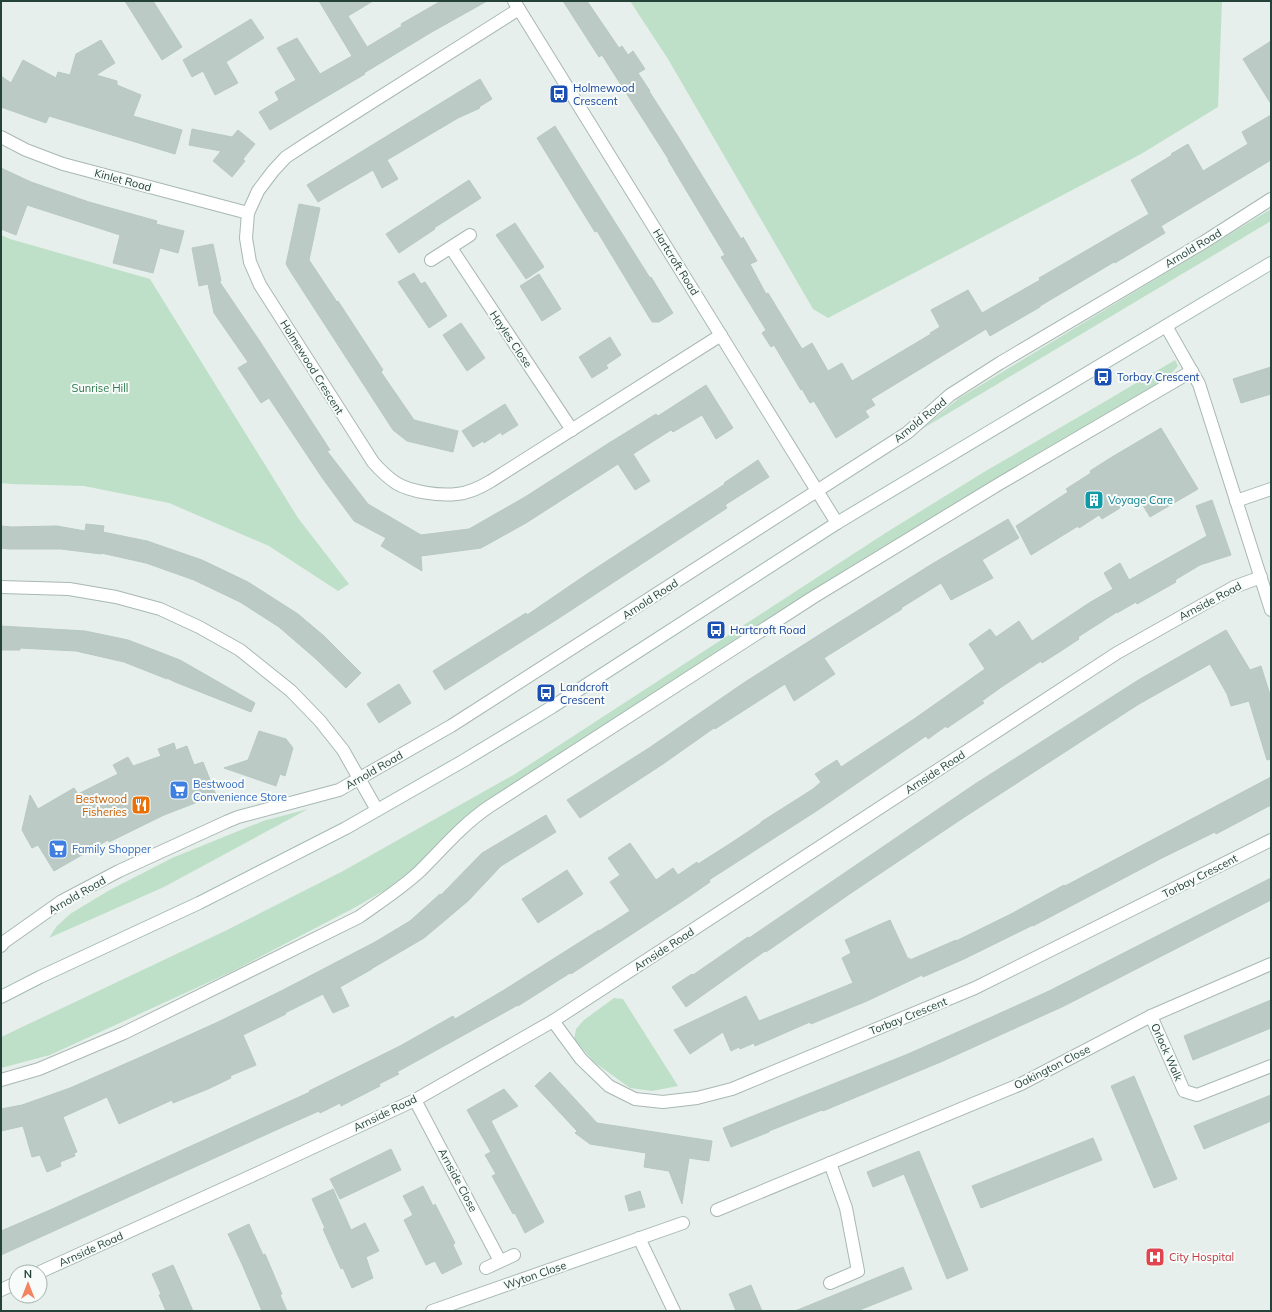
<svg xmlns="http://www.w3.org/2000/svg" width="1272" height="1312" viewBox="0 0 1272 1312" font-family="Mulish,sans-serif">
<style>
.green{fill:#bfe0c8}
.building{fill:#bbcac4;stroke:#b8c9c2}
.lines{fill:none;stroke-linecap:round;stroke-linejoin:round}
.street-casing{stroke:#a8b8b2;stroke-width:14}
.secondary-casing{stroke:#a4bbb3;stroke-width:14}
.street{stroke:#fff;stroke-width:12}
.secondary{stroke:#fff;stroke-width:12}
.labels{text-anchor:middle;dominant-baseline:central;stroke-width:4;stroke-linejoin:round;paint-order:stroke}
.transit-label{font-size:11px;fill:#164399;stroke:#f7fbf9;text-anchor:start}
.street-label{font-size:11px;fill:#24423a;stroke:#f7fbf9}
.park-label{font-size:11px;fill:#2d7a4b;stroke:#f7fbf9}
.culture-label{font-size:11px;fill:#0d838f;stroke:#f7fbf9;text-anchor:start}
.shop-label{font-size:11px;fill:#366cbe;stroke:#f7fbf9;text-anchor:start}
.food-label{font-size:11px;fill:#c56008;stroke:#f7fbf9;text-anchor:end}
.health-label{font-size:11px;fill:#be3a42;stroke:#f7fbf9;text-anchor:start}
</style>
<rect width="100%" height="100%" fill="#e6efeb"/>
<g class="green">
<polygon points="630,1 1222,1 1218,107 1141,154 828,318 813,309 668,59"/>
<polygon points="1271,209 1271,221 922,429 958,399"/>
<polygon points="1,235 10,239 150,279 298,518 349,584 338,591 269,546 169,503 84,486 11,484 1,483"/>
<polygon points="1175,360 1178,366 1167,378 869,555 795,601 435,848 414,868 387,889 352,909 231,972 50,1055 1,1068 1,1037 225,931 343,871 515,774 887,532 984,472 1099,405"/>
<polygon points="308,809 164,887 49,938 56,927 70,914 108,891 172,858 263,821"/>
<polygon points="614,998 623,999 678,1086 652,1091 630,1088 594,1062 574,1039 576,1029 584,1020"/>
</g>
<g class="building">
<polygon points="125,1 153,1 182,47 162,60"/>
<polygon points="319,1 373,1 348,16 367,47 402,26 401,24 441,1 487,1 430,33 364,73 365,74 270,130 259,112 279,100 275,92 296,80 277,48 297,38 320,74 352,56"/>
<polygon points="563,1 587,1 619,48 622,46 628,55 633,51 645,69 638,73 650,91 649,91 679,138 741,239 743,237 757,261 750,264 766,294 768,293 802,349 812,343 828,371 842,363 852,381 931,334 930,333 940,327 931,310 968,290 982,313 1040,280 1039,278 1149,214 1131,180 1172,155 1171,154 1188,144 1203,171 1248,144 1242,132 1271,115 1271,160 1161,226 1165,233 1115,263 1114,262 1040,306 1040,307 990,336 986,329 871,399 875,405 865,411 869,417 836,438 814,401 810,403 802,389 801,390 774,345 771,347 762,333 766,330 721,257 725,255 668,160 669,160 602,55 599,57"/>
<polygon points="251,19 264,38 226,62 238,83 215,95 203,71 192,77 183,60"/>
<polygon points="101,40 115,63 96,75 117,81 117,85 141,95 133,116 182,130 175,154 49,116 46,123 1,107 1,76 11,83 23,60 56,78 58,72 70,75 76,54"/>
<polygon points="1271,41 1271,104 1243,59"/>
<polygon points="480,79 492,99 479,107 480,108 458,118 387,160 398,179 382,188 373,170 318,202 307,185"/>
<polygon points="555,126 584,173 650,278 651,277 673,313 659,322 652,322 597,231 595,232 572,195 537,138"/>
<polygon points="192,129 232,137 238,130 255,144 243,159 245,161 232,177 213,161 221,151 189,145"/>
<polygon points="1,168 31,182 89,202 157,221 156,224 184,231 178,253 160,248 153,273 113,263 120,235 27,205 16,235 1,229"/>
<polygon points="469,180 481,198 434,228 435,229 399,253 386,234"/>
<polygon points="299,204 320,208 309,260 337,302 338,301 383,370 381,372 414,420 458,431 453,452 407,441 393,430 292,274 286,264"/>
<polygon points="515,223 544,267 526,279 496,235"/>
<polygon points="213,244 221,281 219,281 259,340 330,450 327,451 368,504 421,535 469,529 525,497 609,443 656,414 658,416 706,385 733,428 716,439 702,415 673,432 671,430 633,454 650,481 635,490 618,464 526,523 481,548 421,556 422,571 381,546 386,538 354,521 323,479 269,398 261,403 238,368 248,362 214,313 208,284 199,286 192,248"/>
<polygon points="414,273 421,284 425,282 447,316 429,328 398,282"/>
<polygon points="539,274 561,309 542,321 520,286"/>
<polygon points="461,323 485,358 467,371 443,335"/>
<polygon points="610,337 621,355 606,365 608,368 592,378 579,357"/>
<polygon points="1271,367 1271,394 1241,403 1233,379"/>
<polygon points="505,404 518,425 502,435 501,432 484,443 483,441 473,447 462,431"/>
<polygon points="1161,428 1198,489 1150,517 1138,497 1102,519 1099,515 1079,528 1078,526 1031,555 1016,526 1068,492 1066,489 1091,473 1090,471 1112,457"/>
<polygon points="758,460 769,477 725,505 727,508 556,620 445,690 433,671 526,613 527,615 590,572 725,484 724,483"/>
<polygon points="1212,500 1231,555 1200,565 1175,580 1176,582 1137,604 1136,602 1117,613 1117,612 1078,637 1079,639 1061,651 1042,663 1041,661 1000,688 982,701 984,703 947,728 946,726 928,739 926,736 818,810 709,880 710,882 687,898 571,974 570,973 518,1006 518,1005 397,1072 399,1074 379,1084 380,1086 341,1106 340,1103 320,1113 319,1111 285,1126 1,1255 1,1231 50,1210 310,1092 309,1091 400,1046 453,1016 455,1019 504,990 599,930 599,931 630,911 610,882 620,875 608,858 630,843 656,880 673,868 678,875 697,862 698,864 731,843 761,823 761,822 813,789 821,782 815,774 837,760 841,767 914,719 985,669 969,644 990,629 996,637 1019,621 1032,641 1089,603 1113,589 1104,573 1120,563 1129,580 1207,536 1196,506"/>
<polygon points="1008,519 1019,538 982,560 993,578 951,600 941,583 901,608 902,609 824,658 835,674 794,701 785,684 715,729 714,728 663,764 580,818 567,800 649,748 745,682 822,633 932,564"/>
<polygon points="86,524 104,526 103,532 147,541 202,560 248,582 298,614 324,636 361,673 346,688 316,659 279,627 240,602 194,580 146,563 101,553 101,554 61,549 9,549 1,548 1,526 12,527 57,526 85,531"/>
<polygon points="1,626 85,631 128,640 180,660 255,703 251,712 175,682 167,678 167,679 124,662 76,651 20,648 20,650 1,650"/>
<polygon points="1226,630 1250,670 1261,666 1271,698 1271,759 1267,760 1249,701 1231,706 1227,694 1210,664 1139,704 963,818 854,891 766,952 765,951 686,1007 672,987 692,974 693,975 748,937 749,938 975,784 1140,679"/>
<polygon points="399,684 411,703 379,723 367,704"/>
<polygon points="259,731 286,739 293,748 285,776 280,774 276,786 224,768 248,760"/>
<polygon points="174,743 176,750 187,746 194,765 203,762 216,795 164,815 109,842 108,840 54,871 38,845 32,848 22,830 30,795 38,809 74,788 78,794 118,774 113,765 128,757 133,766 161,756 158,749"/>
<polygon points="1271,777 1271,805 1216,834 1215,832 1162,858 1033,926 1033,925 964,959 923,977 922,975 867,1001 811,1024 810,1022 755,1046 754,1043 740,1049 739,1047 731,1051 723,1032 690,1054 674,1030 746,996 759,1021 853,983 842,958 851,953 845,940 890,920 908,959 910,958 910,960 956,940 956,941 1011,914 1064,885 1065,886"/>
<polygon points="546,815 556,832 501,866 468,901 424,938 371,969 372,969 340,987 349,1006 333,1013 323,994 285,1013 286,1014 243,1035 256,1065 230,1076 231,1078 208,1089 173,1103 172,1100 119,1124 107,1097 63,1117 77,1152 74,1153 75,1156 60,1162 61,1166 47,1172 40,1155 32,1157 23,1126 1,1131 1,1109 22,1105 70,1088 143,1056 218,1022 283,990 375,942 410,921 440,894 441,895 482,853"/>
<polygon points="567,870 583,894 538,923 522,899"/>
<polygon points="1271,878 1271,900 1064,1006 943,1061 823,1111 822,1110 769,1131 769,1132 731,1147 723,1128 908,1054 996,1015 1049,991"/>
<polygon points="1271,1000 1271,1028 1193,1060 1184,1036"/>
<polygon points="550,1072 597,1123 712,1141 709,1161 689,1158 682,1204 669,1171 644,1167 646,1153 590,1144 575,1133 577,1131 535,1086"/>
<polygon points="1134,1076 1177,1179 1154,1188 1111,1086"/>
<polygon points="504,1089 518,1106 491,1121 544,1222 525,1233 515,1213 513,1214 492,1176 496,1174 485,1155 491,1152 467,1110"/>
<polygon points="1271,1095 1271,1121 1204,1149 1194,1126"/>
<polygon points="1093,1138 1102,1160 981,1208 972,1186"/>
<polygon points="391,1149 401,1170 340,1199 330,1179"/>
<polygon points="919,1151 968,1270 947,1279 904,1174 873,1187 867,1172"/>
<polygon points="423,1186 433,1206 435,1204 455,1243 453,1245 462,1264 442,1274 435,1261 426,1265 404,1220 413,1215 403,1196"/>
<polygon points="333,1189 351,1230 365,1223 379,1251 366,1257 373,1278 352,1288 343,1268 341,1269 323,1229 325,1228 312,1199"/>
<polygon points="640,1191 645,1207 629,1211 625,1196"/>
<polygon points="249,1224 263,1255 265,1254 282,1294 280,1295 287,1311 262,1311 242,1264 228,1234"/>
<polygon points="173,1265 181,1283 193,1311 166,1311 159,1295 161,1294 152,1274"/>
<polygon points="903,1267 912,1289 857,1311 795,1311"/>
<polygon points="751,1285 762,1311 736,1311 729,1294"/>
</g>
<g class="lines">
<defs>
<g id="street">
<polyline points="514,1 837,523"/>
<path d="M519 9 309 142 286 157 273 171 258 191 248 213 246 238 250 262 260 285 373 462C380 470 387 477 396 483 411 492 439 496 457 494 469 493 481 487 491 481L721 335"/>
<polyline points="1,137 26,150 63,164 248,213"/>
<polyline points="451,248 572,430"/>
<polyline points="431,260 470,235"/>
<polyline points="1166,326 1199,384 1271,610"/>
<polyline points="1236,501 1271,489"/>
<polyline points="1,587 69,589 116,597 160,609 199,627 240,650 291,691 320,721 343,750 377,810"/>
<polyline points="1,946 4,942 62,901 119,871 226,822 238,817 339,790 451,726 907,433 950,395 1000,363 1204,242 1271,199"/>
<polyline points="1151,1016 1184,1091 1197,1095 1271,1066"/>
<polyline points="553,1021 581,1059 609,1086 635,1099 663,1102 697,1098 732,1089 975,988 1271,840"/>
<path d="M1 1080 39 1069 124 1033 359 917C380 902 402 888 420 871 443 848 463 824 490 806L812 598 999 484 1192 371"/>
<polyline points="415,1100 500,1261"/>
<polyline points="717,1210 1021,1084 1151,1016 1271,964"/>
<polyline points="639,1238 674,1311"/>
<polyline points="486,1268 514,1255"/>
<polyline points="40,1272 260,1172 415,1100 553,1021 1117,653 1234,587 1261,577"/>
<polyline points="830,1283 858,1271 846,1208 830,1163"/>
<polyline points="1,1290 16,1283"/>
<polyline points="432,1311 683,1223"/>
</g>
<polyline id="secondary" points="1,997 40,977 199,903 346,828 463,761 552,707 837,523 1271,263"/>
</defs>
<use href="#street" class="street-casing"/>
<use href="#secondary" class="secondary-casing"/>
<use href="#street" class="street"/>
<use href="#secondary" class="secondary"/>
</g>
<defs>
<symbol id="bus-square" viewBox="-11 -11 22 22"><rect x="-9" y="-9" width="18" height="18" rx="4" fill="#1a4fb4" stroke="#f7fbf9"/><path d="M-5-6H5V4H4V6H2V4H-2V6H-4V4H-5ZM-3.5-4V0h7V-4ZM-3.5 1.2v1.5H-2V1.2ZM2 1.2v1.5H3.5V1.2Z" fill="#fff"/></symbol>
<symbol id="building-square" viewBox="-11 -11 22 22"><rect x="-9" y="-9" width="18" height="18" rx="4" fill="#0f9aa8" stroke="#f7fbf9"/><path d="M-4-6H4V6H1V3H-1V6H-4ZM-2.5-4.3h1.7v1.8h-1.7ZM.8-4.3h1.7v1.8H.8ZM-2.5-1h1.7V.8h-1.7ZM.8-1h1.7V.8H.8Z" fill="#fff"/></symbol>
<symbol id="supermarket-square" viewBox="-11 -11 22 22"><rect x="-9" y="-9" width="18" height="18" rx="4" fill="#3f7fe0" stroke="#f7fbf9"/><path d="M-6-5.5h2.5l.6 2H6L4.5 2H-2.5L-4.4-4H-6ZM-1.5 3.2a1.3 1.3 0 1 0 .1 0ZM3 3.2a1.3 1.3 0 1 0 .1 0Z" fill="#fff"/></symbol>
<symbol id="restaurant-square" viewBox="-11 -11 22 22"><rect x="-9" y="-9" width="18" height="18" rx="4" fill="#e8710a" stroke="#f7fbf9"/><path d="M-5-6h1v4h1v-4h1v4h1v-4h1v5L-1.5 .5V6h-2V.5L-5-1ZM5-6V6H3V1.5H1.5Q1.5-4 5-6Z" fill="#fff"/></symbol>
<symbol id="hospital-square" viewBox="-11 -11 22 22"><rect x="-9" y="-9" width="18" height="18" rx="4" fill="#e0444e" stroke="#f7fbf9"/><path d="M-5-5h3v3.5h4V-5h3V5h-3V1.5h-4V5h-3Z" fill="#fff"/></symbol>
</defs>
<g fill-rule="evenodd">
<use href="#bus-square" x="548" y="83" width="22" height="22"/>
<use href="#bus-square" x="1092" y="366" width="22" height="22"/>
<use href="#building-square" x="1083" y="489" width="22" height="22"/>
<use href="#bus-square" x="705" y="619" width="22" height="22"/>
<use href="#bus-square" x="535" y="682" width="22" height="22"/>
<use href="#supermarket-square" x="168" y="779" width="22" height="22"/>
<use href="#restaurant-square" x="130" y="794" width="22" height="22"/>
<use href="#supermarket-square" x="47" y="838" width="22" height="22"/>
<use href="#hospital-square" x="1144" y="1246" width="22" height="22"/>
</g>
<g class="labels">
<g class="transit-label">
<text x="573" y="88">Holmewood<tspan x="573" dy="13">Crescent</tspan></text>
<text x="1117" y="377">Torbay Crescent</text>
<text x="730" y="630">Hartcroft Road</text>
<text x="560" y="687">Landcroft<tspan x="560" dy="13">Crescent</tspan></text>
</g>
<g class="street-label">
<text transform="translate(123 180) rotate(15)">Kinlet Road</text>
<text transform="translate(1193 248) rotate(-31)">Arnold Road</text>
<text transform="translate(676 262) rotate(58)">Hartcroft Road</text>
<text transform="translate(511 339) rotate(56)">Hayles Close</text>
<text transform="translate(312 367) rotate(58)">Holmewood Crescent</text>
<text transform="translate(920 420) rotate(-39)">Arnold Road</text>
<text transform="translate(650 599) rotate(-33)">Arnold Road</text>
<text transform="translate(1210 601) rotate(-28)">Arnside Road</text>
<text transform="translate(374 770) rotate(-30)">Arnold Road</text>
<text transform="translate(935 772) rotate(-33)">Arnside Road</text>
<text transform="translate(1200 876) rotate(-27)">Torbay Crescent</text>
<text transform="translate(77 895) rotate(-30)">Arnold Road</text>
<text transform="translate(664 949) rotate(-33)">Arnside Road</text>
<text transform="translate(908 1016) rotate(-22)">Torbay Crescent</text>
<text transform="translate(1167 1052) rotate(66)">Orlock Walk</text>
<text transform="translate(1052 1067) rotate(-27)">Oakington Close</text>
<text transform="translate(385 1113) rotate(-26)">Arnside Road</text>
<text transform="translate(458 1180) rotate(62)">Arnside Close</text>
<text transform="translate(91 1249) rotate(-24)">Arnside Road</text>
<text transform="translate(535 1275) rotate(-19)">Wyton Close</text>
</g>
<g class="park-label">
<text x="100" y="388">Sunrise Hill</text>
</g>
<g class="culture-label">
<text x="1108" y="500">Voyage Care</text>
</g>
<g class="shop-label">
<text x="193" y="784">Bestwood<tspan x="193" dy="13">Convenience Store</tspan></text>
<text x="72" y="849">Family Shopper</text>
</g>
<g class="food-label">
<text x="127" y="799">Bestwood<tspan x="127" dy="13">Fisheries</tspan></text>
</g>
<g class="health-label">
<text x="1169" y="1257">City Hospital</text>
</g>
</g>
<rect width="1272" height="1312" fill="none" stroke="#24423a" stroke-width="4"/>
<g transform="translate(28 1284)"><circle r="19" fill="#f7fbf9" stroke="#a3b1ad"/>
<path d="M0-3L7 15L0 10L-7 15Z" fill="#f4845f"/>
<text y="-6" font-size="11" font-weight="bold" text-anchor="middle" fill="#24423a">N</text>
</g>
</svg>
